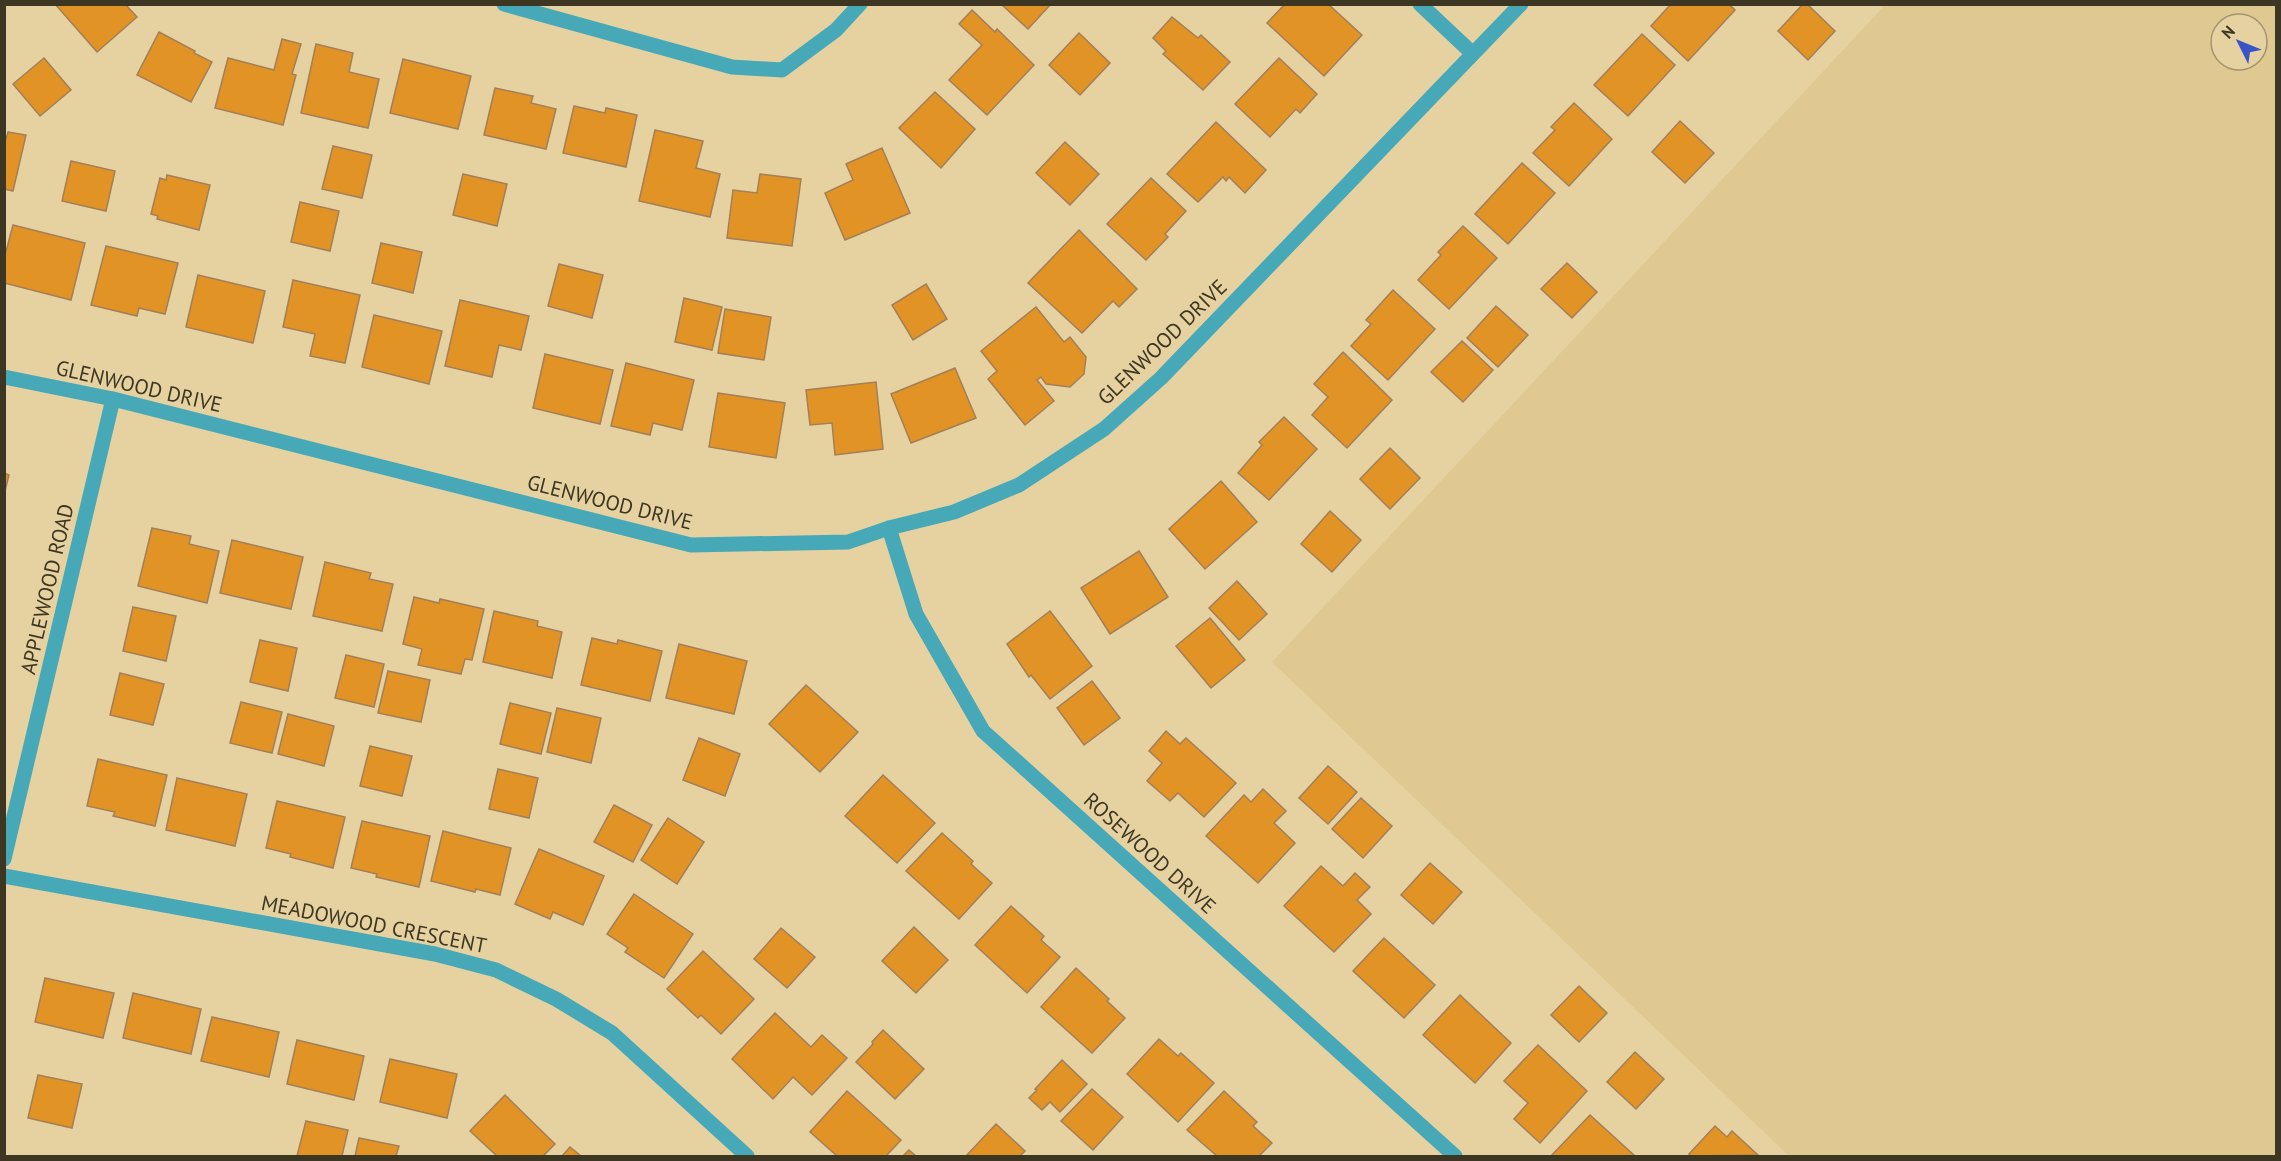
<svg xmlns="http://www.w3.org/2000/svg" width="2281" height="1161" viewBox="0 0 2281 1161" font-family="'PT Sans',sans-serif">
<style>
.built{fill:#e0c990;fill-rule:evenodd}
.building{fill:#e19326;stroke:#a27f59;stroke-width:1.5}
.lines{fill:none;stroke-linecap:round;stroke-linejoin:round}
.minor{stroke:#47a9b8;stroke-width:15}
.labels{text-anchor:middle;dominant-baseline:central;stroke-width:4.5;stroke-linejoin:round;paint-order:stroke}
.street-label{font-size:21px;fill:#3d3622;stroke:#e6d2a1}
</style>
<rect width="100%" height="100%" fill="#e6d2a1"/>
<path class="built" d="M1885 5H2276V1156H1789L1272 662ZM2221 24H2257V60H2221Z"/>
<g class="building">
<polygon points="55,4 125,4 137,17 97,52"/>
<polygon points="1001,4 1051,4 1028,29"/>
<polygon points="1285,4 1328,4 1362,35 1324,76 1267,23"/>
<polygon points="1671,4 1729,4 1735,10 1688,61 1651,26"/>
<polygon points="1803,4 1807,4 1835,31 1808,60 1778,31"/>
<polygon points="972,10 995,32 997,29 1034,65 987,115 949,80 982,45 959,24"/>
<polygon points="1172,17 1198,38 1201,35 1230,62 1203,90 1163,54 1166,51 1153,38"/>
<polygon points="159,32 195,51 194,53 212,62 191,102 137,75"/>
<polygon points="1079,33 1110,63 1080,95 1049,65"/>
<polygon points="1642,34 1675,65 1628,116 1594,85"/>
<polygon points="282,39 301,44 292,74 296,75 283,125 215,108 228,58 274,70"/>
<polygon points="316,44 353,53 349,72 379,79 368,128 301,113"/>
<polygon points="44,58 71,90 40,116 13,84"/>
<polygon points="1279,58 1317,94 1300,113 1296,109 1270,137 1235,104"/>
<polygon points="403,59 471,76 458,129 390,113"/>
<polygon points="495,88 533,96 531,103 556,109 546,149 484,135"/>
<polygon points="935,92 975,129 941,168 899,128"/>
<polygon points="1574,103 1612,139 1569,186 1533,153 1555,130 1551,127"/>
<polygon points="574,106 605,113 606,108 637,115 626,167 563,153"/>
<polygon points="1680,121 1714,153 1685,183 1652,152"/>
<polygon points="1216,122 1266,170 1245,193 1229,177 1226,181 1223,177 1198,202 1167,174"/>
<polygon points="655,130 703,141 696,168 720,174 710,217 639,201"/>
<polygon points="8,132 26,135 13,191 4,189 4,146"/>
<polygon points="1065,142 1099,174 1070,205 1036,173"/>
<polygon points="333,146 372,155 362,198 322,189"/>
<polygon points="882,148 910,213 845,240 825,193 853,180 846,164"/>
<polygon points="71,161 115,171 106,211 62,201"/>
<polygon points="1522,163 1555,193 1508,244 1475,214"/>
<polygon points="463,174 507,184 497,226 453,215"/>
<polygon points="760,174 801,179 792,246 727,238 733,190 757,193"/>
<polygon points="167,175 210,185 199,230 157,219 158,216 151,214 160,178 166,180"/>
<polygon points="1151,178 1186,211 1165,234 1168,237 1146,260 1107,224"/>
<polygon points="300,202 339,211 330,251 291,242"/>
<polygon points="13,225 85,243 71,300 4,283 4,259"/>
<polygon points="1463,226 1497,258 1449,309 1418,280 1441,255 1438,252"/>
<polygon points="1079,230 1137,289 1119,307 1113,301 1082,333 1028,283"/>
<polygon points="381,243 422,252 413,293 372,283"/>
<polygon points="106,246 178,263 165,314 139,308 137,316 91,305"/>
<polygon points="1567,263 1597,292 1572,318 1541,289"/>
<polygon points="559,264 603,275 592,318 548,306"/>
<polygon points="198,275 265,291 253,343 186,327"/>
<polygon points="293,280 360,295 345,363 310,356 315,334 283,327"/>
<polygon points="926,284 947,319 913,340 892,305"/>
<polygon points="1393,290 1435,329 1388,380 1351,346 1371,324 1366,320"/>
<polygon points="684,298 722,307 712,350 675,342"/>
<polygon points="460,300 529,316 521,350 499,345 492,377 445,366"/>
<polygon points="1496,306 1528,335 1498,367 1467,338"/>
<polygon points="1036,307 1064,342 1070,337 1086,357 1084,374 1070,387 1046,384 1041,377 1037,380 1054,401 1025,425 988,379 997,371 981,351"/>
<polygon points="725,309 771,317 764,360 718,353"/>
<polygon points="374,315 442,331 429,384 362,367"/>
<polygon points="1462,341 1493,370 1463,402 1431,372"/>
<polygon points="1343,352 1392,400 1347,448 1312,415 1328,397 1314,384"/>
<polygon points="545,354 613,370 600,424 533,408"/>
<polygon points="626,363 694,380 682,430 653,423 650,435 611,426"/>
<polygon points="955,368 976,418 911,443 891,394"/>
<polygon points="876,382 883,449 835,455 832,423 810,425 806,390"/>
<polygon points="718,393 785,403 776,458 709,447"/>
<polygon points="1284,417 1317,449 1269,500 1238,473 1262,445 1259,442"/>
<polygon points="1390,448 1420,478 1390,509 1360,479"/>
<polygon points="4,473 9,475 4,495"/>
<polygon points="1221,481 1257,522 1205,569 1169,529"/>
<polygon points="1330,511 1361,540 1332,572 1301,544"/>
<polygon points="152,528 191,536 189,544 219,551 207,603 138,586"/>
<polygon points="232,540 303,557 291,609 220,593"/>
<polygon points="1139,551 1168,597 1110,634 1081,588"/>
<polygon points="325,562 371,573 369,579 393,584 382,631 313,616"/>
<polygon points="1237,581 1267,614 1239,640 1209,608"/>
<polygon points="414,597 439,603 440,599 484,609 472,660 465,659 461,674 418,665 422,649 403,644"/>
<polygon points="133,607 176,616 166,661 123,651"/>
<polygon points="494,611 538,621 537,626 562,632 552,678 483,662"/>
<polygon points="1050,611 1092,666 1050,699 1031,675 1029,677 1007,644"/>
<polygon points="1210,618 1245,660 1211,688 1176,646"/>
<polygon points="592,638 617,644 618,640 662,651 650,701 581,685"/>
<polygon points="260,640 297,648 288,691 250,682"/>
<polygon points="679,644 747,661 734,714 666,698"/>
<polygon points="346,655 384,664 374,707 335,698"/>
<polygon points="388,671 430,680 421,722 378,713"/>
<polygon points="120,673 164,684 153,725 110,715"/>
<polygon points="1092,681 1120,718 1084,745 1057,708"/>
<polygon points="806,685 858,732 820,772 769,724"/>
<polygon points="241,702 282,712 272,753 230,743"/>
<polygon points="510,703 551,713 541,754 500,744"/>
<polygon points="557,708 601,718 591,763 547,752"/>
<polygon points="288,714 334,726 324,766 278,754"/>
<polygon points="1166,731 1180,744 1186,738 1236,783 1204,817 1178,793 1170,801 1147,781 1162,763 1149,751"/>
<polygon points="699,738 740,754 725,796 683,780"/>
<polygon points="370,746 412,756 402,796 360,786"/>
<polygon points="98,759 167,775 155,826 113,816 115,812 87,806"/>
<polygon points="1328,766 1357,792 1328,824 1299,798"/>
<polygon points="498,769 538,778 529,818 489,809"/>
<polygon points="883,775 935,823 897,863 845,816"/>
<polygon points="177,778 247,794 235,846 166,830"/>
<polygon points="1263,789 1286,811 1274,823 1295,843 1258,883 1206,836 1244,795 1251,802"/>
<polygon points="1361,798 1392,826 1363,858 1332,829"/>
<polygon points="277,801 345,817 333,868 290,857 291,854 266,848"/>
<polygon points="614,805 652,825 633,862 594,842"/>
<polygon points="668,818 704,842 677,884 641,860"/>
<polygon points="362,821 430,836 419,887 376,877 377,874 351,868"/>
<polygon points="443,831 511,848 500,895 476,889 475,892 431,881"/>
<polygon points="942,833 973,861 971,864 992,883 959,919 906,871"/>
<polygon points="539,849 604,876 583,925 553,912 550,919 515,904"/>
<polygon points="1430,863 1462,892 1433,924 1401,895"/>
<polygon points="1321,866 1343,886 1355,873 1370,887 1357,900 1371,914 1334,952 1284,906"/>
<polygon points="634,894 693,934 664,978 625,952 628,948 607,934"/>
<polygon points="1011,906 1044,936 1041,940 1060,957 1027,993 975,945"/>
<polygon points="914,927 948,960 916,993 882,961"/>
<polygon points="781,928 815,957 787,988 754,959"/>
<polygon points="1384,938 1435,985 1404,1018 1353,971"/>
<polygon points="703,951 754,999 721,1034 701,1015 698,1018 667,989"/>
<polygon points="1076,968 1109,999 1107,1001 1125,1018 1092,1053 1041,1007"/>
<polygon points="45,978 114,993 103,1038 35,1022"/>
<polygon points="1579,986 1607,1013 1579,1042 1551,1015"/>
<polygon points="133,993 201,1009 191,1054 123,1038"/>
<polygon points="1460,995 1511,1043 1475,1083 1423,1035"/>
<polygon points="775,1013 811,1047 822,1035 847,1058 812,1095 793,1077 773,1099 732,1059"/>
<polygon points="212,1017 279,1032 269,1077 201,1061"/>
<polygon points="883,1030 924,1069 895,1099 856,1062 873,1044 872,1042"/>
<polygon points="1159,1039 1178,1056 1181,1053 1214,1083 1178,1122 1127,1074"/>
<polygon points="297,1040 364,1056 354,1100 287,1084"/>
<polygon points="1538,1045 1587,1091 1540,1143 1514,1119 1528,1103 1504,1081"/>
<polygon points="1635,1052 1664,1079 1636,1109 1607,1082"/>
<polygon points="390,1059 457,1074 447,1118 380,1102"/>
<polygon points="1062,1060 1087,1084 1060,1112 1050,1102 1042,1110 1029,1098 1037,1090 1035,1089"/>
<polygon points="38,1075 82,1084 72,1128 28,1118"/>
<polygon points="1092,1089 1123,1117 1093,1150 1061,1121"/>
<polygon points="847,1091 901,1140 886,1156 837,1156 810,1132"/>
<polygon points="1224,1091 1257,1122 1253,1126 1272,1143 1259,1156 1217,1156 1187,1130"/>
<polygon points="505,1095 555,1144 543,1156 497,1156 470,1131"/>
<polygon points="1590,1115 1635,1156 1551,1156"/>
<polygon points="306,1121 348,1130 342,1156 297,1156"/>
<polygon points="996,1124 1025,1151 1020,1156 966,1156"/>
<polygon points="1715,1126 1727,1137 1732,1131 1758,1155 1691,1156 1689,1154"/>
<polygon points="359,1138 399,1146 396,1156 355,1156"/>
<polygon points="570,1147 581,1156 562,1156"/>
<polygon points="909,1150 916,1156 903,1156"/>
</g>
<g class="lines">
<g class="minor">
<polyline points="504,4 732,67 782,70 836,30 860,4"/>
<polyline points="1420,4 1472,53"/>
<polyline points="4,377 113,399 691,545 848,542 889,528 954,512 1019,485 1104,429 1161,378 1521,4"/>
<polyline points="889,528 916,614 983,731 1455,1156"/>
<polyline points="4,859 113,399"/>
<polyline points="4,876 435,954 496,970 556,999 612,1033 747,1156"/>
</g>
</g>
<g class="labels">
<g class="street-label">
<text transform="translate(1162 342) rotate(-44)">GLENWOOD DRIVE</text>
<text transform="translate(139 386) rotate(13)">GLENWOOD DRIVE</text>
<text transform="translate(610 502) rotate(14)">GLENWOOD DRIVE</text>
<text transform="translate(47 589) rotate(-77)">APPLEWOOD ROAD</text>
<text transform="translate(1150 853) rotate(42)">ROSEWOOD DRIVE</text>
<text transform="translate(374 924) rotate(11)">MEADOWOOD CRESCENT</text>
</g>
</g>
<rect width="2281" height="1161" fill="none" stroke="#3d3622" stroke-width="12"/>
<g transform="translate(2239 42) rotate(313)"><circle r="28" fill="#e6d2a1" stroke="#a2946e" stroke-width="1.5"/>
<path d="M0-4.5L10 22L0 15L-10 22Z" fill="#3a54c6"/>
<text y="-9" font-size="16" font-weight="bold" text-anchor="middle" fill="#3d3622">N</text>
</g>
</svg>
